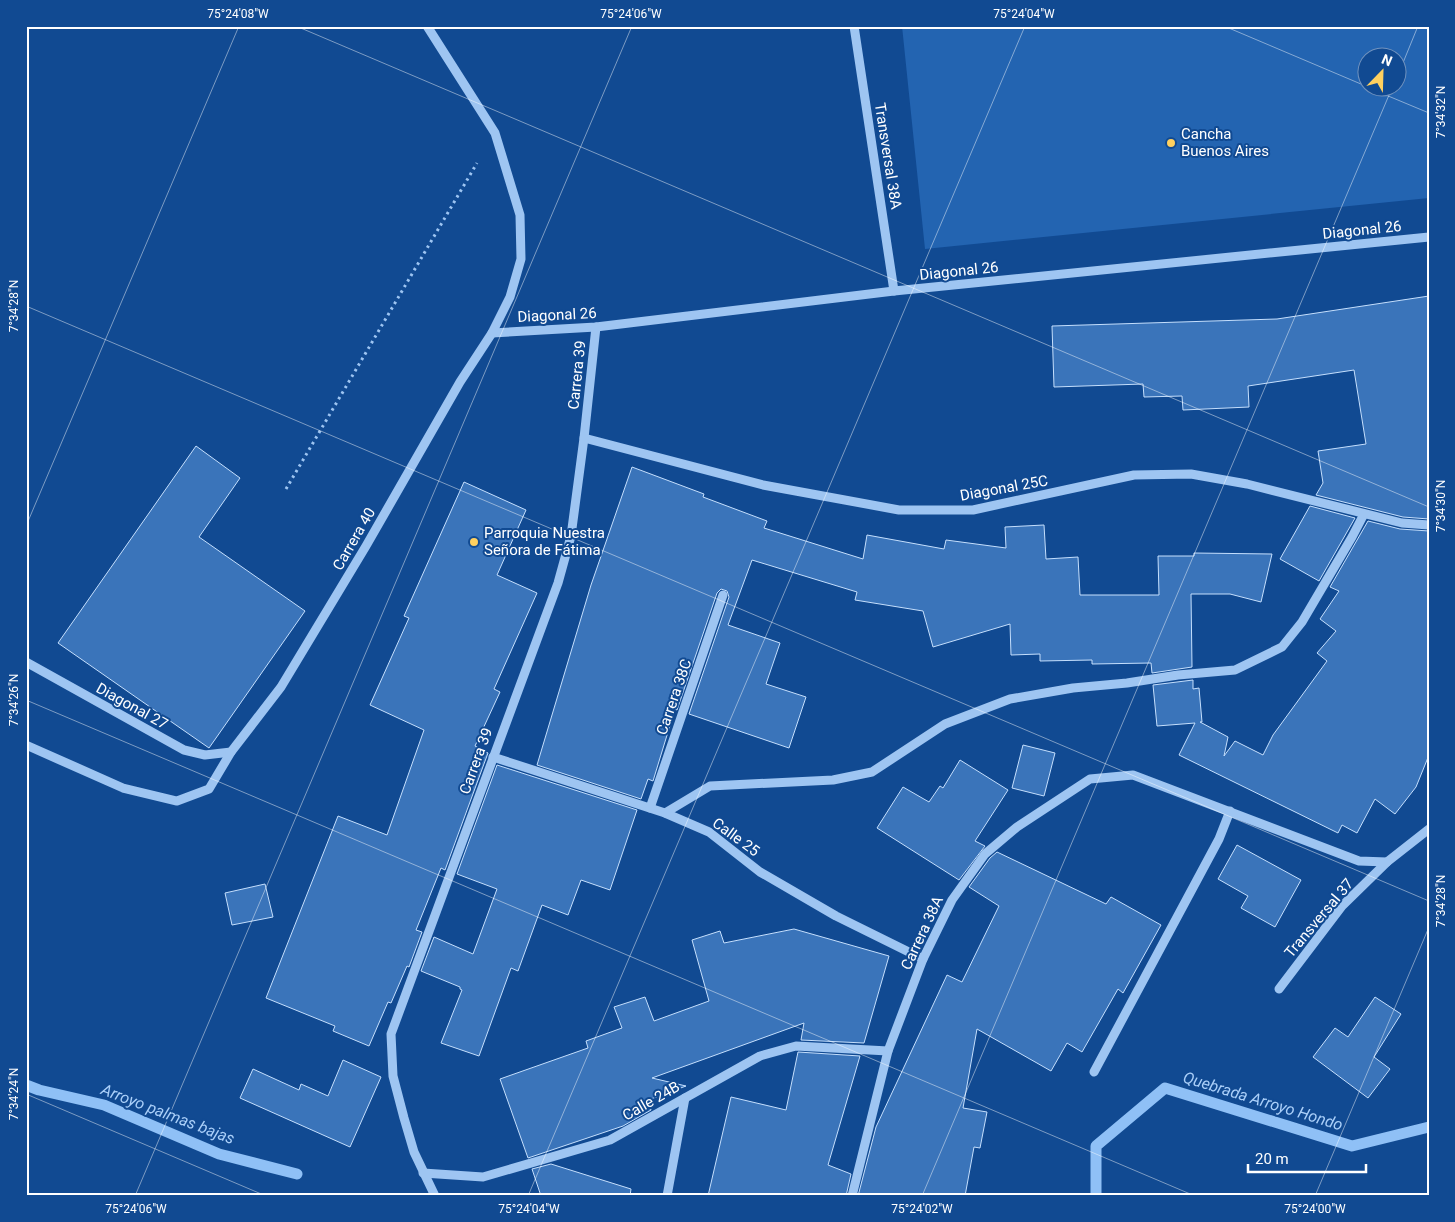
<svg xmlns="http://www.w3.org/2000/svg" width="1455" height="1222" viewBox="0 0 1455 1222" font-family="Roboto,sans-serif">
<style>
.green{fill:#2364b1;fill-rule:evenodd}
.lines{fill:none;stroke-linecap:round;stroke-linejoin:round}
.stream{stroke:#8fc0f6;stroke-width:11}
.building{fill:#3a74ba;stroke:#c5dffd}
.path{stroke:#9ec5f2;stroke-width:3;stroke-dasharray:2.5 4;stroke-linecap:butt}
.minor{stroke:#9ec5f2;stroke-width:9}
.ticks{fill:none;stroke:#fff;stroke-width:1;stroke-opacity:0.45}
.poi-dot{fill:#ffd05f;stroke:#114a92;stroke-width:2}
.labels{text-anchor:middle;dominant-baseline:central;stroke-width:4;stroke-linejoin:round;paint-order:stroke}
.poi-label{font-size:15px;fill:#fff;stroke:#114a92;text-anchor:start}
.street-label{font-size:15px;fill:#fff;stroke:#114a92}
.water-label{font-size:16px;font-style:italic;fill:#aacff9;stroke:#114a92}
.neatline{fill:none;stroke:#fff;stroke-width:2}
.ticks-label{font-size:12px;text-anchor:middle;fill:#fff}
</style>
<rect width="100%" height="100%" fill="#114a92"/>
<path class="green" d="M902 26H1429V198L925 249ZM1368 58H1398V88H1368Z"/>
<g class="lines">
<g class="stream">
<polyline points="26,1085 39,1090 104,1105 219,1154 297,1174"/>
<polyline points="1096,1196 1096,1146 1165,1088 1352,1146 1429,1127"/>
</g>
</g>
<g class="building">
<polygon points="1429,296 1429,519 1403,517 1316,495 1323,483 1318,451 1366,444 1354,370 1248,386 1249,407 1183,410 1182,396 1144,397 1143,384 1054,387 1052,326 1277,319"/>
<polygon points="196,446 240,478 199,537 305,611 209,748 58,643"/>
<polygon points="632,467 704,494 703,497 767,521 764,528 863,559 867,535 944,549 946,540 1006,548 1005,527 1044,525 1046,559 1078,557 1080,595 1159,595 1158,556 1194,556 1194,553 1272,554 1261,602 1230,594 1191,594 1192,667 1152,673 1151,663 1092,664 1092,660 1040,661 1040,654 1011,655 1010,624 933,647 923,611 855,600 857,592 752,560 728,625 780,643 766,684 806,697 789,748 689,714 729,597 727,591 721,589 717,593 677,710 675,709 653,781 648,779 641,799 537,765 591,585"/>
<polygon points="464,482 526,510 497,575 537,593 494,689 500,692 475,746 488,753 445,870 441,868 416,930 422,932 409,967 407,966 391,1003 388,1002 369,1046 333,1031 335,1026 266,998 338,816 387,835 424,730 370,705 409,618 404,616"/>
<polygon points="1310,506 1355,518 1319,581 1280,559"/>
<polygon points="1368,521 1400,529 1429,531 1429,755 1416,787 1395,814 1375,799 1357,833 1342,825 1338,833 1179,755 1195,723 1157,726 1153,685 1193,680 1193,689 1199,688 1202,722 1200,722 1228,737 1224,756 1235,741 1263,755 1273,735 1327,661 1317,653 1336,631 1320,619 1339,591 1330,587"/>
<polygon points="1023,745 1055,753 1044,796 1012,788"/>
<polygon points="960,760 1008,790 975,841 985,846 959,880 877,828 903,787 929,802 940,786 943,788"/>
<polygon points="497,765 637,810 610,890 581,880 568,915 542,905 518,971 511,968 479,1056 441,1043 462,990 460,989 460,987 421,971 434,937 473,954 497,889 457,874"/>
<polygon points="1237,845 1301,880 1275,927 1241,908 1248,896 1218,879"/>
<polygon points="997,852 1106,904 1111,897 1161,925 1123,993 1118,989 1082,1052 1067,1043 1051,1071 977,1029 963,1108 987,1112 980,1148 974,1147 965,1196 858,1196 876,1127 947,975 962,982 999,906 969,887 990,858"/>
<polygon points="265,884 273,917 232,925 225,893"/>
<polygon points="794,929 889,956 864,1043 801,1040 804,1023 652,1078 686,1086 648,1100 651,1110 623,1126 528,1158 500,1079 588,1048 586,1041 622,1028 614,1007 645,997 654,1021 709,1001 692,940 720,931 724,943"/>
<polygon points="1375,997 1401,1014 1374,1057 1390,1069 1368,1098 1313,1057 1335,1028 1348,1037"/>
<polygon points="798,1052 860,1056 828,1165 851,1174 846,1196 708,1196 731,1097 786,1110"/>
<polygon points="343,1060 381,1077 350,1147 240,1098 253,1069 299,1090 301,1084 328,1096"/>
<polygon points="551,1164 631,1189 630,1196 541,1196 532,1169"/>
</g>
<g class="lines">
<polyline class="path" points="286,489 477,163"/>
<g class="minor">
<polyline points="854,26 894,291"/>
<polyline points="492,333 596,327 894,291 1429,237"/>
<polyline points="584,438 763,485 899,510 973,510 1134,475 1191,474 1247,484 1402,523 1429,525"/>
<polyline points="26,662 184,750 205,755 231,752"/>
<polyline points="26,745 123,788 177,801 209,789 231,752 281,687 366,546 460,382 492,333 510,297 521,259 520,215 495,133 427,26"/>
<polyline points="493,757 665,813 709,832 760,872 836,916 923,959"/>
<polyline points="650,808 723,595"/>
<polyline points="665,813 710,786 833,780 872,772 945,724 1010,699 1073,688 1127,683 1178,675 1235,670 1282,647 1302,622 1352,537 1364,514"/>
<polyline points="1279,989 1342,906 1387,862 1429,829"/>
<polyline points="1094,1072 1219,839 1230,811"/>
<polyline points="423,1173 483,1177 610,1140 760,1056 796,1046 888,1051"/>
<polyline points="435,1196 414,1152 404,1118 393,1076 391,1034 558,583 571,536 584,438 596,327"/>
<polyline points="667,1196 685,1098"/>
<polyline points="852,1196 888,1051 923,959 952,900 985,854 1017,827 1090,779 1133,775 1359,861 1387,862"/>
</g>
</g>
<path class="ticks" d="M296 26 1429 507M1224 26 1368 87M1398 75 1418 26M1369 88 1429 113M26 306 1429 901M26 526 239 26M26 700 1195 1196M26 1094 266 1196M135 1196 632 26M528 1196 1025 26M922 1196 1392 88M1315 1196 1429 927"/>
<g class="poi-dot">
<circle cx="1171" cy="143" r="5"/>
<circle cx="474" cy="542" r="5"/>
</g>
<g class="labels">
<g class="poi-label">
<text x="1181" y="134">Cancha<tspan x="1181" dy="17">Buenos Aires</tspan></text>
<text x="484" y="533">Parroquia Nuestra<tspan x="484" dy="17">Señora de Fátima</tspan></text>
</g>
<g class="street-label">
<text transform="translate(888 156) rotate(81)">Transversal 38A</text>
<text transform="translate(1362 230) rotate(-6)">Diagonal 26</text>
<text transform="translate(959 271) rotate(-6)">Diagonal 26</text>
<text transform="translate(557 315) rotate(-3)">Diagonal 26</text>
<text transform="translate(577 375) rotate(-84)">Carrera 39</text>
<text transform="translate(1004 488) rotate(-10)">Diagonal 25C</text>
<text transform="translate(354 539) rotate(-60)">Carrera 40</text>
<text transform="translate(674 697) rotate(-71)">Carrera 38C</text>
<text transform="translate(132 706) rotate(29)">Diagonal 27</text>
<text transform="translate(476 761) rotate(-70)">Carrera 39</text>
<text transform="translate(736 837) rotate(36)">Calle 25</text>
<text transform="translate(1319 918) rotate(-50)">Transversal 37</text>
<text transform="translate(922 933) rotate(-65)">Carrera 38A</text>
<text transform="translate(651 1101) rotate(-30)">Calle 24B</text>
</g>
<g class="water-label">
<text transform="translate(1263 1101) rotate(17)">Quebrada Arroyo Hondo</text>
<text transform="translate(168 1114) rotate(21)">Arroyo palmas bajas</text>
</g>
</g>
<rect width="1455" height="1222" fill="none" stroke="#114a92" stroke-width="55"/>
<g transform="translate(1382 72) rotate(23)"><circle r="24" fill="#114a92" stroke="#7092be"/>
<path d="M0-4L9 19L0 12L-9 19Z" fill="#ffd05f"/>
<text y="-8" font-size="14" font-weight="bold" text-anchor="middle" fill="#ffffff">N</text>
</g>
<path d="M1248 1164v8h118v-8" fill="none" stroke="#ffffff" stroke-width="2.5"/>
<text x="1255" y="1164" font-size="15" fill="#ffffff" stroke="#114a92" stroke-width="4" paint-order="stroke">20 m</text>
<rect x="28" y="28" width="1400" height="1166" class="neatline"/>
<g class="ticks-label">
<text x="238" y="18">75°24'08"W</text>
<text x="631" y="18">75°24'06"W</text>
<text x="1024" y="18">75°24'04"W</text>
<text transform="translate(1441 112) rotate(-90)" y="4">7°34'32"N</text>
<text transform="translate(14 306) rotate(-90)" y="4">7°34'28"N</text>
<text transform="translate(1441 506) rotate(-90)" y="4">7°34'30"N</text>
<text transform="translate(14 700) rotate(-90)" y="4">7°34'26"N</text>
<text transform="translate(1441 901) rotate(-90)" y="4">7°34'28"N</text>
<text transform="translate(14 1094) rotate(-90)" y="4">7°34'24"N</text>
<text x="136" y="1213">75°24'06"W</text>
<text x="529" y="1213">75°24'04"W</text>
<text x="922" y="1213">75°24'02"W</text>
<text x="1315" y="1213">75°24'00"W</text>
</g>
</svg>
